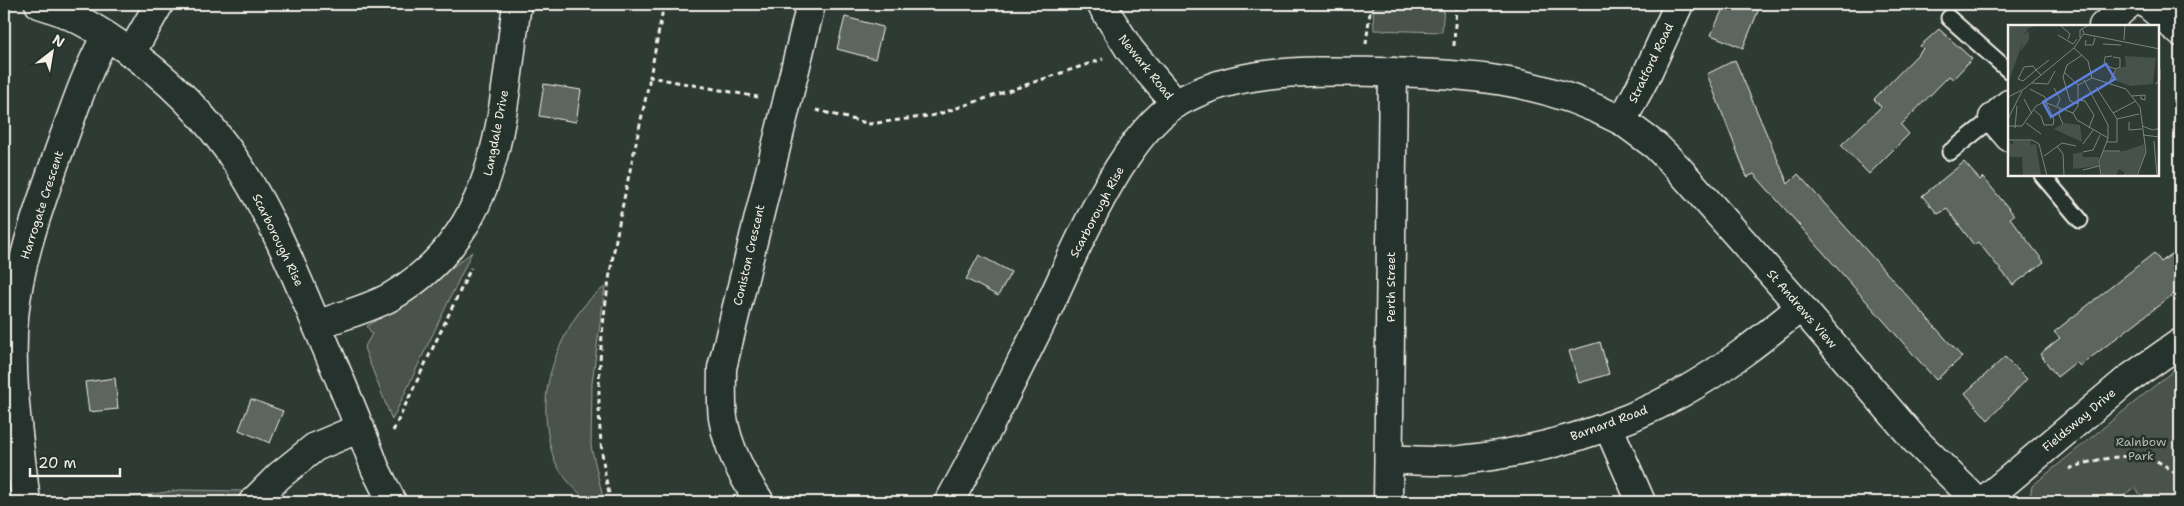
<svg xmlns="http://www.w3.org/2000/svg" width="2184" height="506" viewBox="0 0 2184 506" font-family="'Shantell Sans',sans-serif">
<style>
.green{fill:#48524c;stroke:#9ea29a}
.building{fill:#5c655e;stroke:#f4f1e8}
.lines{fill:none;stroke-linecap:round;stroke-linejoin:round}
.lane-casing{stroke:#f4f1e8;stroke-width:19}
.street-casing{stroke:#f4f1e8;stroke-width:31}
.secondary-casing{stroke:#f4f1e8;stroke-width:31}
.path{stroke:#f4f1e8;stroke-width:3;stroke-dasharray:5 4;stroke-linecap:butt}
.lane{stroke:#26332d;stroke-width:15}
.street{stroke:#26332d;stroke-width:28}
.secondary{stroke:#26332d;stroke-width:28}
.labels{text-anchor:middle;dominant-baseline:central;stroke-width:5;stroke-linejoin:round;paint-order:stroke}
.street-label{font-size:12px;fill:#f4f1e8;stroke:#26332d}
.park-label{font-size:12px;fill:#b8b9b1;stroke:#26332d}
.inset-road{fill:none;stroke:#7d847c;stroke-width:1}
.view{fill:#5e7fdd;fill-opacity:0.15;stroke:#5e7fdd;stroke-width:2.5}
.inset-edge{fill:none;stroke:#f4f1e8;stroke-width:2.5}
</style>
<rect width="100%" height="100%" fill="#2e3b34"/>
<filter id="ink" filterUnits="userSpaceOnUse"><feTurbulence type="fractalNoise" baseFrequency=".02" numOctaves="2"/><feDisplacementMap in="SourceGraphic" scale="10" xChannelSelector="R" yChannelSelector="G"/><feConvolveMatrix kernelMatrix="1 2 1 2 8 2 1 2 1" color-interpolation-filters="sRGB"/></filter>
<g filter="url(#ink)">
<g class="green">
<polygon points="1373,4 1444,4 1442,32 1374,30"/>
<polygon points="472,252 392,420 364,348 372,334 367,326 419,294"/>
<path d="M605 287 592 383 591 446 604 502H590C577 492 560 475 554 459 547 439 544 412 547 391 551 357 575 305 605 287Z"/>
<polygon points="2180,365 2180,502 2147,502 2134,487 2117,502 2029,502 2032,486"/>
<polygon points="180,490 243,491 238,502 101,502"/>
</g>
<g class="building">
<polygon points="1725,4 1761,4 1743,48 1711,35"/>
<polygon points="845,17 883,27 875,59 837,49"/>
<polygon points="1939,29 1972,59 1953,79 1949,76 1901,125 1909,134 1869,174 1841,145 1881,107 1874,99 1923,49 1920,46"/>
<polygon points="1735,60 1788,184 1798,174 1962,357 1936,380 1754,174 1747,177 1707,74"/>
<polygon points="544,84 581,90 576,122 539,116"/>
<polygon points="1964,162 1980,180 1983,177 2014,215 2010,218 2044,262 2013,285 1978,242 1974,245 1947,209 1938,214 1922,196"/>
<polygon points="2180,248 2180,289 2080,366 2076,362 2057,377 2040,354 2060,338 2054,332 2154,253 2161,262"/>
<polygon points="979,255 1011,272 998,296 966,279"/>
<polygon points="1600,342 1609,374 1579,383 1569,351"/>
<polygon points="2005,357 2027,379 1988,420 1965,393"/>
<polygon points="115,378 118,409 89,412 85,382"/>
<polygon points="251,399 283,411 270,443 239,430"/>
</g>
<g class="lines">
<defs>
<g id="lane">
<polyline points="1949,18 2009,71"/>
<polyline points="1950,152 1993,118"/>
<polyline points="2042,175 2080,220"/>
</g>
<g id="street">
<polyline points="1101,4 1130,50 1176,104"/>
<polyline points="2147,4 2180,32"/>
<polyline points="2103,26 2129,4"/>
<polyline points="131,53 159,4"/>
<polyline points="2009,104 1993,118 2009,137"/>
<polyline points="1622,121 1656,146 1677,167 1801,307 1915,440 1978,502"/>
<path d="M317 325C340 316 372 308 392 296 502 231 501 116 517 4"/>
<polyline points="1608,426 1641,502"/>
<path d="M1389 459C1413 460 1438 463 1461 460 1536 452 1615 430 1681 393 1724 369 1763 338 1801 307"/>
<path d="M26 502C19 441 9 378 14 317 19 260 41 202 60 148 74 110 86 72 106 36"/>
<polyline points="253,502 279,476 315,447 360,428"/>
<path d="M760 502C743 477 728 449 723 418 721 402 722 384 722 368L811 4"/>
<polyline points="1388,502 1393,72"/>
<polyline points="1982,502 2127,380 2180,343"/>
</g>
<g id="secondary">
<path d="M39 4C72 14 92 26 120 45 227 117 267 206 315 321 336 370 357 418 375 468L392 502"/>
<path d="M949 502C983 441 1013 379 1044 317 1072 258 1121 136 1177 103 1237 68 1308 71 1376 72 1466 73 1540 78 1622 121L1646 76 1679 4"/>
</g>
</defs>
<use href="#lane" class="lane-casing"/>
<use href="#street" class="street-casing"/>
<use href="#secondary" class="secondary-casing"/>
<g class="path">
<polyline points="664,4 650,77 758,97"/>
<polyline points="1366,44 1370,12 1374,4"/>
<polyline points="1454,46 1456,4"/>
<polyline points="816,110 870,124 936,115 1103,59"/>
<polyline points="393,431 471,268"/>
<path d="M2069 469C2090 460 2132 451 2154 460 2164 464 2172 471 2180 477"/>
<path d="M611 502C577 367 623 211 650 77"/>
</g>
<use href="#lane" class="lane"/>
<use href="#street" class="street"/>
<use href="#secondary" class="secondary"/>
</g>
</g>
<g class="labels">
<g class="street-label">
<text transform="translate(1651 63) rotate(-64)">Stratford Road</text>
<text transform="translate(1146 67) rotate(51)">Newark Road</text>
<text transform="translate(496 133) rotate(-79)">Langdale Drive</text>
<text transform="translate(42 205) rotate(-72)">Harrogate Crescent</text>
<text transform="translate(1097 212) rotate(-62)">Scarborough Rise</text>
<text transform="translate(278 240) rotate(64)">Scarborough Rise</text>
<text transform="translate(749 255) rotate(-77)">Coniston Crescent</text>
<text transform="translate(1391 287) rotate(-90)">Perth Street</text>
<text transform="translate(1802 309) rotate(49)">St Andrews View</text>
<text transform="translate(2079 420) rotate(-40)">Fieldsway Drive</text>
<text transform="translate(1609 423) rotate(-20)">Barnard Road</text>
</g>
<g class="park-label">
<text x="2141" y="442">Rainbow<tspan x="2141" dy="14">Park</tspan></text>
</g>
</g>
<g transform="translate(2008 25)">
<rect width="151" height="151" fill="#2e3b34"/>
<path d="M0 0H32L20 3 17 9 21 6V15L13 26 15 17 0 58ZM117 31 148 33 145 59 123 61 105 55 102 57 104 50 112 42H118ZM56 98 72 100 74 117 46 104ZM0 116 5 120V116H22L23 120 28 119 33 151H15L14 132H0ZM136 119 137 129 128 151H116V147L111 144 108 150 94 151 92 139 95 127 117 126ZM74 127 75 132H91L90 141 65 144V129Z" fill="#48524c"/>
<path class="inset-road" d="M52 0 62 9 60 14M76 9 152 24M50 10 65 19 69 14M72 13V5L81 0M78 15 77 20H85L87 13M116 15 117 0M95 19 113 20M66 23 80 36 84 53M105 32 112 33V42L108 44M56 47 70 60M33 50 28 45 15 56 10 54 16 42 25 41 28 45 41 35M84 53 118 64 132 82 138 127 129 151M76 55 100 100V113L91 137 93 151M24 58 40 59 47 46M101 58 108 44 96 40 97 32 104 31M147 59 152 55V44M88 62 109 94V117H99M46 63 52 74 49 81M22 64 37 72 39 77M124 71 137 70V75L133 74V71M0 72 16 64 66 23 76 8 74 4M16 74 24 89M71 75 77 76 86 90 81 103M71 79 62 76 55 52 59 40 74 30M52 84 51 90 55 99M26 85 33 91 36 100H45L46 95 38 77M65 88 70 81V60L84 53M65 88 69 95 100 113M105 88 128 76M0 94 14 66M109 94 131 89M121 97V105L134 104M18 98 33 109M0 101H14L28 81 36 77 65 88M134 101 145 105 152 103M7 103 9 81M135 110 152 112M0 115H24L31 119 39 151M146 116 149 151M75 119 85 105M49 121 55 129 56 151M95 126H112M75 127 85 125 92 110M36 131 54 118 68 121M75 145 91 141M96 151H112"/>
<path class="view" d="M98 39 107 54 43 92 35 77Z"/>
<rect width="151" height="151" class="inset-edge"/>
</g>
<rect width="2184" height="506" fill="none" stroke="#26332d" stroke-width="20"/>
<rect x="10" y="10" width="2164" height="486" fill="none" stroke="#f4f1e8" stroke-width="2" filter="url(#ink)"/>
<g transform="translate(52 52) rotate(31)" stroke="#26332d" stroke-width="4" paint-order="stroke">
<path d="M0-4L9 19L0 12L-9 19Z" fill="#f4f1e8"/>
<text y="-8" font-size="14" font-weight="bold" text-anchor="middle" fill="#f4f1e8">N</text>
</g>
<path d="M30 468v8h90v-8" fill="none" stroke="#f4f1e8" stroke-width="2.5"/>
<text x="38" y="468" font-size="15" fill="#f4f1e8" stroke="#26332d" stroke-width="4" paint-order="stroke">20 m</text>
</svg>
